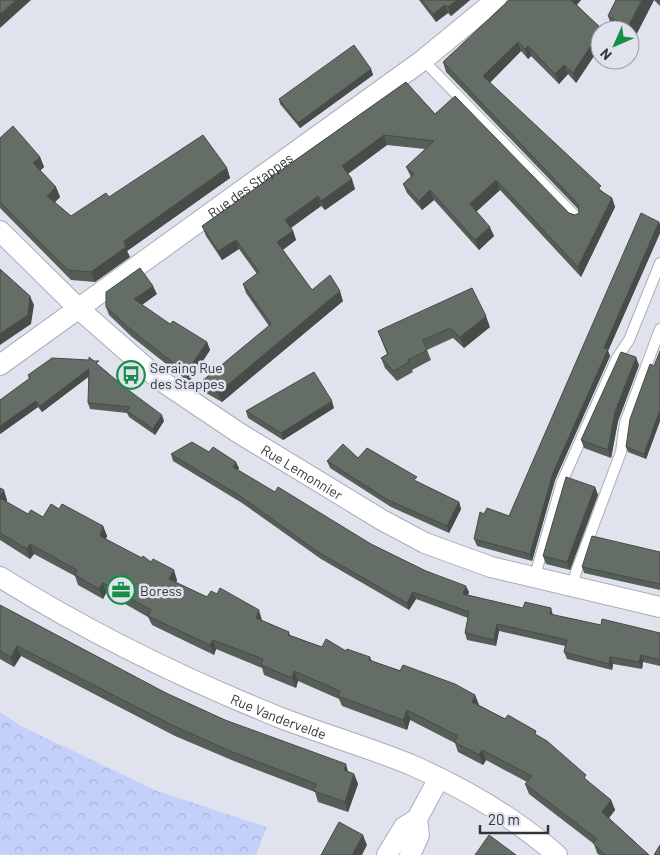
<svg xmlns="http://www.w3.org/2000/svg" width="660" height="855" viewBox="0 0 660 855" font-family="Barlow,sans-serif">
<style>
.forest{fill:url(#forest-crowns)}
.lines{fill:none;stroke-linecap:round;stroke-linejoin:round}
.service-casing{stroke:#a9adb7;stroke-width:12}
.minor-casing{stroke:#a9adb7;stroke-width:22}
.service{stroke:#fff;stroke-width:10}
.minor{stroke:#fff;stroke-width:20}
.wall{fill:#565e58}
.shaded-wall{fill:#464c47}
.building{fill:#646d66;stroke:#464c47}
.labels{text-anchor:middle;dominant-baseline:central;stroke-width:5;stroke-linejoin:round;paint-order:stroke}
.street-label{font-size:14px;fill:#34353a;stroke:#e0e3ee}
.poi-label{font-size:14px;fill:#34353a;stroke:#e0e3ee;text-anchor:start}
</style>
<defs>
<pattern id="forest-crowns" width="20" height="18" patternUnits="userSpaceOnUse" patternTransform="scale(1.25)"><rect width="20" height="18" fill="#c4d0fa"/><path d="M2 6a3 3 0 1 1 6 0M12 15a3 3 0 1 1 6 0" fill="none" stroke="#a9b3d7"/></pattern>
</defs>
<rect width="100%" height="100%" fill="#e0e3ee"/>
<polygon class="forest" points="0,712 21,726 157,791 267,827 256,855 0,855"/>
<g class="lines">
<defs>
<g id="service">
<polyline points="423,60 577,218"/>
<polyline points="534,579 562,482 617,358 629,340 660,263"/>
<polyline points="572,587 576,572 621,452 625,423 660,329"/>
</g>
<g id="minor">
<path id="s1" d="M0 231 79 309 160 380 239 433 382 520 425 543 491 567 660 607"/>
<path id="s2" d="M0 365 423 60 496 0"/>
<path id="s3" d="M0 577C88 632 184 679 281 718 323 734 367 747 409 764 462 787 514 817 557 855"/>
<polyline points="387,855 404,827 417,819 439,778"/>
<polyline points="410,855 419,835 417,819"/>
</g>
</defs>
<use href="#service" class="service-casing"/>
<use href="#minor" class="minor-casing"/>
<use href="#service" class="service"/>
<use href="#minor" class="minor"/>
</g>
<g class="wall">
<polygon points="419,0 470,0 451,16 448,13 436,22"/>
<polygon points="509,0 581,0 577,5 602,30 600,30 600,47 576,83 568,74 559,84 531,56 528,59 521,51 490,83 603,192 612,198 615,207 581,277 500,190 476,211 494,236 479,250 434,200 422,210 407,193 403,184 411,177 406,167 425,149 387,145 348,174 355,189 325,210 321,206 291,228 293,231 296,240 283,250 312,290 343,301 222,402 204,392 201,382 269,326 246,293 243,284 257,274 239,249 222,260 206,236 202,226 406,82 435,114 569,213 575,215 579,213 579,210 446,72 443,62"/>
<polygon points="616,0 660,0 660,6 654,0 633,41 630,39 630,30 613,30 608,16"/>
<polygon points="371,69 373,75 300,128 280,104 279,99"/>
<polygon points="0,138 40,157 44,167 40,170 56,187 60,197 55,202 71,216 109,197 227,168 230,178 127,251 130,257 95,282 71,280 0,208"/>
<polygon points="659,222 660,225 660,233 608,351 610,356 555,480 532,561 477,546 474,539 484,514 509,516"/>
<polygon points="157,294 142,305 170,324 207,342 210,350 189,382 132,337 109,315 106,307"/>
<polygon points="490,327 464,348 453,338 427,350 431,360 412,370 413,372 397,381 385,368 381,358 387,354 378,331"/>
<polygon points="660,351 660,421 646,459 628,452 626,447"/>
<polygon points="639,365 618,421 611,458 584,448 581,440"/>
<polygon points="101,367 164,421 155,435 129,417 127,413 90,409 88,403 89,376 42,412 38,407 0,434 29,379 28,375"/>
<polygon points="334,408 283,440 248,418 246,411"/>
<polygon points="171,454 239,468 238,470 275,492 371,544 469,592 468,595 553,615 601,625 660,633 660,666 643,662 642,669 613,664 612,670 567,659 564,652 565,646 499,631 496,646 467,640 465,633 468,618 416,599 409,610 321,559 242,503 173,461"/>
<polygon points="358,458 419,483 459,502 461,509 449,533 391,507 330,468 327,461"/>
<polygon points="595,487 598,495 570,570 546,564 543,556"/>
<polygon points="0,488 7,500 6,502 28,514 43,517 59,509 103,526 107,536 106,539 177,580 176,583 289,632 290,635 322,647 346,651 370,657 372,661 475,695 479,705 537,736 589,782 611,800 615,810 609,818 649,855 599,855 597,853 594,844 529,794 525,784 527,782 486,760 483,765 458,752 455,743 410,720 407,730 342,706 339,699 298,681 296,688 264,675 262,668 216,649 214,655 152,625 148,617 106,593 103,599 78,585 75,576 34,554 30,559 0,540"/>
<polygon points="660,552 660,590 584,573 582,567"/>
<polygon points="0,605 166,693 225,720 354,774 358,784 348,812 318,802 315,792 234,761 175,736 21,656 14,667 0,659"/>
</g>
<g class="shaded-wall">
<polygon points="16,0 31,0 0,28 0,14"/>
<polygon points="457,0 470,0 451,16 448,7"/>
<polygon points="570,0 581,0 573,8"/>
<polygon points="642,0 654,0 633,41 630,30 628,27"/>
<polygon points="445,5 448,13 436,22 433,14"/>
<polygon points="600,32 600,47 576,83 573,73"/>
<polygon points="518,42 521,51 486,86 483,76"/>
<polygon points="528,46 531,56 528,59 525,49"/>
<polygon points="564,65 568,74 559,84 555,74"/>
<polygon points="371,69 373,75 300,128 298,123"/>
<polygon points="384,135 387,145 346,175 342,166"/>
<polygon points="40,157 44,167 37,174 33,163"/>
<polygon points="227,168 230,178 127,251 130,257 95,282 91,272 124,241"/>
<polygon points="352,179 355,189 325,210 321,201"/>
<polygon points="496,180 500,190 474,214 470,204"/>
<polygon points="56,187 60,197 51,206 47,196"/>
<polygon points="430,190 434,200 422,210 419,201"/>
<polygon points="318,196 321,206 289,229 285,220"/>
<polygon points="612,198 615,207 581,277 578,267"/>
<polygon points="659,222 660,225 660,233 608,351 610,356 555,480 532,561 530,554 553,473 604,348"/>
<polygon points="490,227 494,236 479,250 475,240"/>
<polygon points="293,231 296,240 280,251 277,242"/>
<polygon points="236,240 239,249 222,260 218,251"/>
<polygon points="153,286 157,294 137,308 134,299"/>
<polygon points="340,291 343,301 222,402 218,393"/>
<polygon points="30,296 34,305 31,324 0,345 0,334"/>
<polygon points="486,316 490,327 464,348 460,337"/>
<polygon points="207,342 210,350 189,382 186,373"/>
<polygon points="636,357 639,365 618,421 611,458 608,450 615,412"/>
<polygon points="89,369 91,375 42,412 40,406"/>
<polygon points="36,401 38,407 0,434 0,426"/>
<polygon points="332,401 334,408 283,440 281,433"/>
<polygon points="660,410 660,421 646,459 644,454"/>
<polygon points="162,415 164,421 155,435 153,429"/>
<polygon points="236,462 239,468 236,474 233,467"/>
<polygon points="595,487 598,495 570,570 567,562"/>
<polygon points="4,490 7,500 3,508 0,500 0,497"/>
<polygon points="459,502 461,509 449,533 447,526"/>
<polygon points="103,526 107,536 103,546 100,536"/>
<polygon points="30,544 34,554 30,559 27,549"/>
<polygon points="174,570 177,580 173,589 169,579"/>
<polygon points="103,583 106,593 103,599 99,589"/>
<polygon points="466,586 469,592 466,601 463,594"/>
<polygon points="413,592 416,599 409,610 407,603"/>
<polygon points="551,608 553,615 550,614"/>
<polygon points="259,610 262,620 256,618"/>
<polygon points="497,624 499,631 496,646 494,640"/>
<polygon points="213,640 216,649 214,655 210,645"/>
<polygon points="17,646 21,656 14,667 11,657"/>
<polygon points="641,655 643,662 642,669 639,662"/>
<polygon points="610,657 613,664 612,670 609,664"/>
<polygon points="294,671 298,681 296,688 292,678"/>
<polygon points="475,695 479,705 472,702"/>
<polygon points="407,710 410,720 407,730 403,720"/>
<polygon points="482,750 486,760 483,765 479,755"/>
<polygon points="346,764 349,775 344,770"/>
<polygon points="354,774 358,784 348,812 345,802"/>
<polygon points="611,800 615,810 606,822 602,812"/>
<polygon points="363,835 367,845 362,855 352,855"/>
</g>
<g class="building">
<polygon points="0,0 16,0 0,14"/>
<polygon points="422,0 457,0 448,7 445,5 433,14"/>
<polygon points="509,0 571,0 602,29 600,30 600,32 573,73 564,65 555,74 528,46 525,49 518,42 483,76 601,186 598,189 612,198 578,267 496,180 470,204 490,227 475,240 430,190 419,201 403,184 414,174 406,167 434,141 384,135 342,166 352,179 321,201 318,196 285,220 293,231 277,242 312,290 330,275 340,291 218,393 201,382 271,324 243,284 259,272 236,240 218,251 202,226 406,82 435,114 455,96 569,213 575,215 579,213 578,204 443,62"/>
<polygon points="616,0 642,0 628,27 608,16"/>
<polygon points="354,45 371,69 298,123 279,99"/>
<polygon points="13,126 40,157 33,163 56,187 47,196 71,216 106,193 109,197 203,135 227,168 124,241 126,247 91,272 68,270 0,202 0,138"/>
<polygon points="641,213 659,222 604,348 608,349 553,473 530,554 474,539 480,512 484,514 487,508 509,516"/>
<polygon points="140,268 153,286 134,299 170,324 173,321 207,342 186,373 129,328 106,307 106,292"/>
<polygon points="0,269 30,296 28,315 0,334"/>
<polygon points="472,288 486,316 460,337 450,328 423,340 427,350 408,360 409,362 394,371 381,358 388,354 378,331"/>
<polygon points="660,351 660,410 644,454 626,447 630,419 650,364 654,366"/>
<polygon points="621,352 636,357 615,412 608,450 581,440"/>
<polygon points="89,357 94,361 99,361 96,363 123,386 162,415 153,429 127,411 130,407 88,403 89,369 40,406 36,401 0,426 0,400 30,378 28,375 52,358 89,360"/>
<polygon points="314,372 332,401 281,433 246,411"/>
<polygon points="192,442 209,452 213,447 236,462 233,467 275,492 278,487 371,544 426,571 466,586 463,594 523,608 525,602 551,608 550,614 601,625 602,619 660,633 660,660 641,655 639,662 610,657 609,664 564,652 567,640 497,624 494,640 465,633 469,612 413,592 407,603 318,552 240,496 171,454"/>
<polygon points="343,444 358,458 367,448 417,477 414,480 459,502 447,526 388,500 327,461"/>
<polygon points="566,477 595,487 567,562 543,556"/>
<polygon points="0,488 4,490 0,497"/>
<polygon points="0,498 28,514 31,510 43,517 51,504 59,509 62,504 103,526 100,536 142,558 143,556 151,562 153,559 174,570 169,579 207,597 211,591 217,594 220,588 259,610 256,618 289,632 288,635 322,647 326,639 346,651 347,649 370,657 369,660 400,671 403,665 455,684 475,695 472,702 505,719 508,715 536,731 535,734 547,741 586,775 584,778 611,800 602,812 649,855 605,855 593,843 597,839 525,784 532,776 482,750 479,755 454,742 458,736 407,710 403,720 338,696 340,691 294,671 292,678 261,665 263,659 213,640 210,645 148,616 151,610 103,583 99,589 75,575 77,570 30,544 27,549 0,533"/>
<polygon points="592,536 660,552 660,584 582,567"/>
<polygon points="0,605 166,693 225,720 346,764 344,770 354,774 345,802 314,791 316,784 230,751 172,725 17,646 11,657 0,651"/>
<polygon points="339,822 363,835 352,855 321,855"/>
<polygon points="489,835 516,855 475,855"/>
<polygon points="660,845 660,855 654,855"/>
</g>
<defs>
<symbol id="bus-ring" viewBox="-11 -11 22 22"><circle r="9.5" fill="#e0e3ee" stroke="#178d47" stroke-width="1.5"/><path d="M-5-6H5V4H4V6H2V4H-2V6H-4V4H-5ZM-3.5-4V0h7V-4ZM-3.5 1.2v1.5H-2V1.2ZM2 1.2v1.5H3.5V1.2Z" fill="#178d47"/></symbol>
<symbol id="office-ring" viewBox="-11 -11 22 22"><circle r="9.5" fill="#e0e3ee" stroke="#178d47" stroke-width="1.5"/><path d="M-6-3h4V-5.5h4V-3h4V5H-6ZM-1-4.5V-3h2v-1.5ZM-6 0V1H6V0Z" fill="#178d47"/></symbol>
</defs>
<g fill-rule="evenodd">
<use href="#bus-ring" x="115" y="359" width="32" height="32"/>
<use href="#office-ring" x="105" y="574" width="32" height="32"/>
</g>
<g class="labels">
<g class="street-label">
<text stroke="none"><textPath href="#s2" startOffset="308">Rue des Stappes</textPath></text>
<text stroke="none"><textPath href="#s1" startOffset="388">Rue Lemonnier</textPath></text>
<text stroke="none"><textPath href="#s3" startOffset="312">Rue Vandervelde</textPath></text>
</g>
<g class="poi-label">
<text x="150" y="367">Seraing Rue<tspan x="150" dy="16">des Stappes</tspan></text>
<text x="140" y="590">Boress</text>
</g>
</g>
<g transform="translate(615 45) rotate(225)"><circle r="24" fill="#e0e3ee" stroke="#9b9da6"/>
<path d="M0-4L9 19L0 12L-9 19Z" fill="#178d47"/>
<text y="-8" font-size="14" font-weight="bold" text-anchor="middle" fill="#34353a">N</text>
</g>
<path d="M480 825v8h68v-8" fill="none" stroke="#34353a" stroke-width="2.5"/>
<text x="488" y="825" font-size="15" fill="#34353a" stroke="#e0e3ee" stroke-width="4" paint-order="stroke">20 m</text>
</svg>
